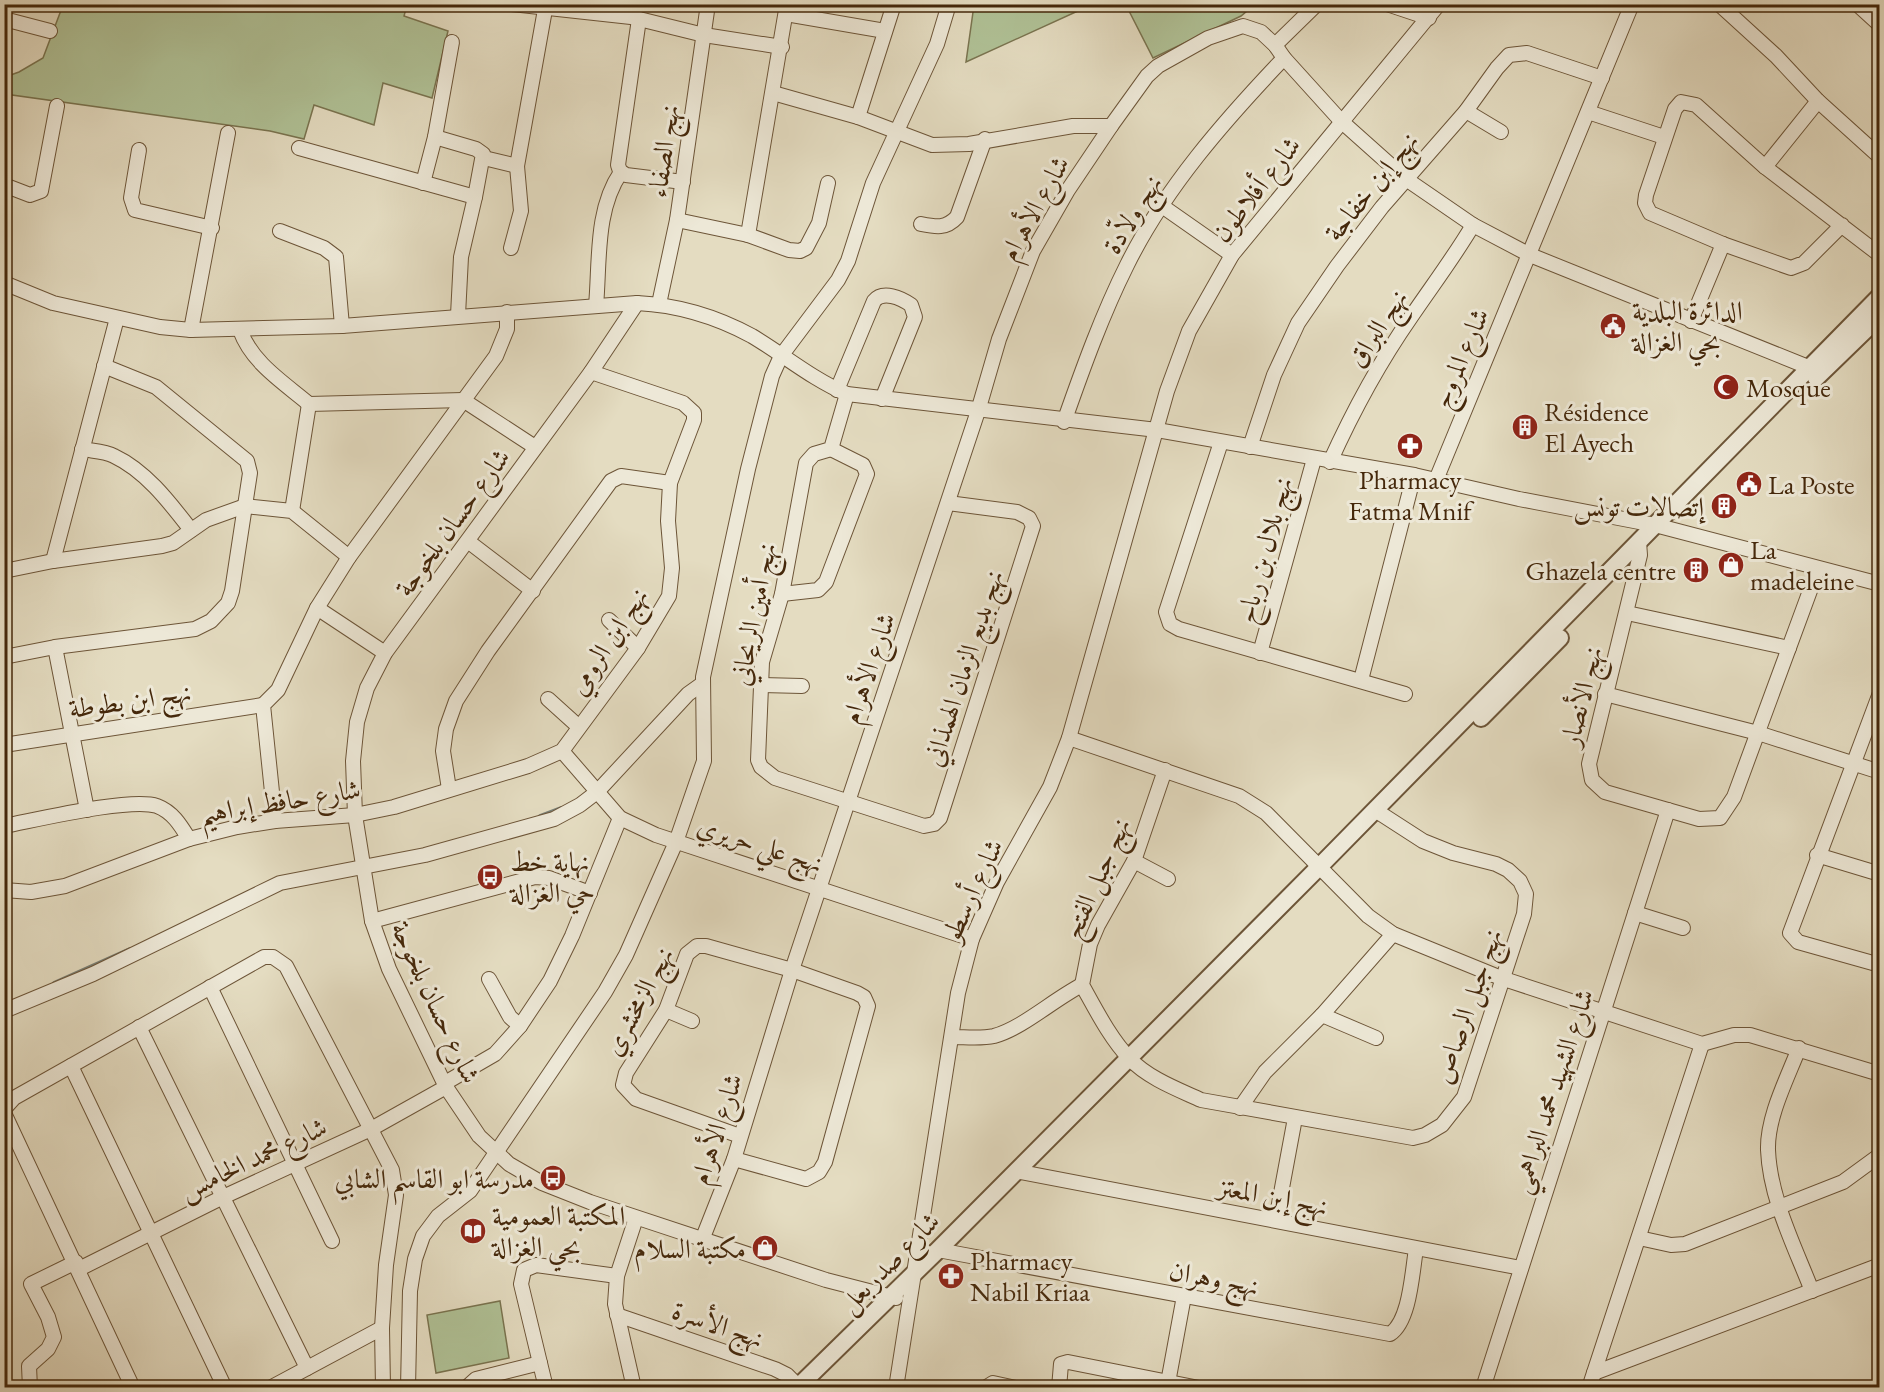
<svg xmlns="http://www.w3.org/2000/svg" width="1884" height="1392" viewBox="0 0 1884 1392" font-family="'EB Garamond',Amiri,serif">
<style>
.green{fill:#b0c196;stroke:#7a7450;stroke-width:1.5}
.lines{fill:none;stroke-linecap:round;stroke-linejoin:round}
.stream{stroke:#787f76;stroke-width:4}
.minor-casing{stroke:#6d5538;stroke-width:16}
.tertiary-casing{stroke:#6d5538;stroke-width:20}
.minor{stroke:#ede8d7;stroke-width:14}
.tertiary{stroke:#ede8d7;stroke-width:16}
.labels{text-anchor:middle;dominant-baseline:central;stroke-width:6;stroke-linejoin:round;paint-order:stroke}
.street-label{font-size:27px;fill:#45280b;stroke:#ede8d7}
.poi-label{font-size:27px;fill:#45280b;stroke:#ede8d7;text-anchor:start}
</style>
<rect width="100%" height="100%" fill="#e4dcc1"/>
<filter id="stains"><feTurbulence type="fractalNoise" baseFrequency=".00333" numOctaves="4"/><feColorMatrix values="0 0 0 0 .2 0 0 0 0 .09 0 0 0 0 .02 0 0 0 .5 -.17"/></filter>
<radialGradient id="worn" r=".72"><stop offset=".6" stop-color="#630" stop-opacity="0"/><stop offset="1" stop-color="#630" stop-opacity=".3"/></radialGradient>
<g class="green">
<polygon points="63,5 407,5 404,16 448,31 432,98 383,83 374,125 314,105 304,139 270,131 5,94 5,77 19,72 43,58"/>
<polygon points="974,5 974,4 1091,5 966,62"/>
<polygon points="1126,5 1254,5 1241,16 1153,58"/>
<polygon points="500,1301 509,1358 436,1373 427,1315"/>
</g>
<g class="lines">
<g class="stream">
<polyline points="540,816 561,808"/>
<polyline points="54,983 130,949"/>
</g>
<defs>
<g id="minor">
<polyline points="512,4 631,17 704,35 782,47"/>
<polyline points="1387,4 1429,18"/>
<polyline points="1719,4 1776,56 1818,101 1880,157"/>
<polyline points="1857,4 1880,25"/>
<polyline points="786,14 885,31"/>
<polyline points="4,19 50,31"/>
<polyline points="639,19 618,165 620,171 626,175 683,182"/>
<polyline points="1275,45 1317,4"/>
<polyline points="773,93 858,117 932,145 969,144 1073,126 1111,126"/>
<polyline points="1466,111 1501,132"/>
<polyline points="1588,112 1664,137"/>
<polyline points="858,117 894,4"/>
<polyline points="435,137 476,149 483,154 475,197"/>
<polyline points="299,148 475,197 461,257 458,315"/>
<polyline points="139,150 131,198 135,210 212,228"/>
<polyline points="484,158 517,166 546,4"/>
<polyline points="1765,167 1818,101"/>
<polyline points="423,183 435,137 452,42"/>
<polyline points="4,185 30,195 41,191 57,106"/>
<polyline points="1162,206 1232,255"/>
<polyline points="677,220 748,235 789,250 800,251 806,248 819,223 828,183"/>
<path d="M921 224C936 227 946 229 957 217L985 139"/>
<polyline points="1842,225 1804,263 1791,268 1723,244 1650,213 1645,203 1646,195 1675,109 1681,102 1696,105 1765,167 1880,255"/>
<polyline points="280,231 324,248 336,257 342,326"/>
<polyline points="748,235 787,4"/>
<polyline points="511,248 521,211 517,166"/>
<path d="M4 283 53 303 160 327 191 330 342 326 637 303C677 305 717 317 752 336 784 355 812 379 847 394L1157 430 1414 475 1519 499 1655 525 1880 584"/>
<polyline points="637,303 591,372 385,653 367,688 357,722 353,761 355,815 372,921 389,969 446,1087 479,1136 509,1164 542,1183 590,1202 826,1280 896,1298"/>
<polyline points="659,304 677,220 708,4"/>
<path d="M596 306C600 261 595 210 621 172"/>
<polyline points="1691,321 1723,244"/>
<polyline points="191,330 228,133"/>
<path d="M240 330C252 363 283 382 309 404L463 400 535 447"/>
<path d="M837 390 874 301C883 290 901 298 911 305L915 317 882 399"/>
<polyline points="847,394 831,449 814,454 806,463 782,594 762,662 758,760 761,767 775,778 924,826 934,824 940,818 1033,526 1029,518 1017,512 948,503"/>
<path d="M1064 422C1083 368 1102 315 1127 265 1165 188 1225 120 1284 58"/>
<polyline points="1221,442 1166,612 1170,624 1179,629 1405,694"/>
<polyline points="1250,447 1274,375 1298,323 1337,266 1382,207 1466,111 1497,68 1509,55 1527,53 1602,78"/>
<path d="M82 449C92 451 105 451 114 456 146 471 170 503 191 530"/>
<path d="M1330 462C1353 411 1379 363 1411 317 1432 286 1454 257 1473 225"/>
<polyline points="1436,480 1632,4"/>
<polyline points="292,511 309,404"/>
<polyline points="469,542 533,591"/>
<polyline points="1639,542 1640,555 1589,764 1592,780 1605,792 1699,819 1720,818 1734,797 1818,569"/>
<polyline points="53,561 117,318"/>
<polyline points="4,571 53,561 162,546 173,543 206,520 245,506 292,511 349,557"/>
<polyline points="782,594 818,590 826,582 867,474 863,465 831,449"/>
<polyline points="317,608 385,653"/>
<polyline points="1627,613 1789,648"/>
<polyline points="609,620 638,648"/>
<polyline points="55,647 87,810"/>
<polyline points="1260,653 1314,459"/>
<polyline points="4,657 55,647 195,629 211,621 228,603 232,591 250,473 247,461 156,387 104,366"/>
<polyline points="1361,680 1414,475"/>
<polyline points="761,685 802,686"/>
<polyline points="1880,693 1790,933 1798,942 1880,965"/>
<polyline points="1605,694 1758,733 1880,772"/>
<polyline points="548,699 579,727"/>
<polyline points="1069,738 1239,796 1266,813 1368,916 1393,934 1501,978 1702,1044 1734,1035 1750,1035 1880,1074"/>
<polyline points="4,745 263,705"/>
<polyline points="562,751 620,818 656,835 972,939"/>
<path d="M1165 770 1134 861 1098 925 1090 944 1082 985C1096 1010 1110 1038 1130 1059 1148 1078 1177 1089 1201 1100L1413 1138 1425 1135 1442 1125 1464 1097 1524 914 1526 894 1520 881 1508 870 1496 864 1453 853 1423 841 1375 810"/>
<polyline points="449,789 443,751 446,729 456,701 488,651 611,481 621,476 670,483"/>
<polyline points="275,821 263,705 278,690 317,608 349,557 496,356 507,329 507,312"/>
<path d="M4 826C36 820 131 797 157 806 173 812 181 826 189 839"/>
<polyline points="1817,855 1880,874"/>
<polyline points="1134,861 1168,879"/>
<polyline points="4,890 31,892 65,886 189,839 237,827 275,821 355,815 394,807 528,766 562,751 638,648 669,596 672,568 668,521 670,483 694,420 694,413 683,403 591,372"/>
<polyline points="1635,913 1683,928"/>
<polyline points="372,921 535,877 549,878 590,893"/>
<polyline points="489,979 510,1017 520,1026"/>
<polyline points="210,987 332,1241"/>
<polyline points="666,1010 692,1021"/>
<polyline points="4,1011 93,974 280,883 425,855 554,819 580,805 597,792 688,694 702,684"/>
<polyline points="1322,1015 1376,1038"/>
<polyline points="139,1027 307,1368"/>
<path d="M952 1037C965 1037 981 1039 994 1036 1023 1028 1054 999 1082 985"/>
<path d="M1799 1048C1787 1079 1767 1117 1768 1150 1770 1199 1795 1247 1812 1291"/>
<polyline points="71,1066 225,1388"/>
<polyline points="445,1083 495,1054 520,1026 550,981 572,936 620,818"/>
<polyline points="1240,1108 1265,1072 1322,1015 1393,934"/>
<polyline points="4,1109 14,1098 264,957 273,957 286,966 392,1170 396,1195 386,1265 382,1328 383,1388"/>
<polyline points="4,1113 133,1388"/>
<polyline points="734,1159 806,1179 819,1172 825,1162 868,1006 864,997 857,993 792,970 706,946 697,946 687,954 666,1010 626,1073 623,1085 636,1099 740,1136"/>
<polyline points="1016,1171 1521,1268"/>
<polyline points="1276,1220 1295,1118"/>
<polyline points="1639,1238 1671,1245 1685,1244 1843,1182 1880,1155"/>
<polyline points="702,1240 734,1159 792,970 978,411 999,339 1033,251 1068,190 1111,126 1147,76 1158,66 1208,38 1243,26 1261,32 1275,45 1284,58 1341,121 1406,179 1473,225 1530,255 1818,371"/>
<path d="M938 1250 1390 1334C1410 1321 1412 1273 1416 1249"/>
<polyline points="79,1269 223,1197 371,1129 446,1087"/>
<polyline points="617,1315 775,1369 787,1375 800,1388"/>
<polyline points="1594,1373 1880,1265"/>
<polyline points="30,1388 29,1366 48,1349 54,1337 48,1317 31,1284 76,1262"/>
<polyline points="270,1388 382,1328"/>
<polyline points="408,1388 410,1291 415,1259 423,1236 438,1216 470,1191 605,992 626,955 676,842 704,761 703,677 748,469 772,376 781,356 838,280 848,261 873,183 937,44 949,4"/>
<polyline points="466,1388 476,1379 540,1363"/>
<polyline points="546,1388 521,1284 524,1270 536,1265 617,1276"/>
<polyline points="634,1388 615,1304 617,1276 636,1218"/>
<polyline points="896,1388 958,993 972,939 997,882 1050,787 1069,738 1167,391 1189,331 1232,255 1439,4"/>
<polyline points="985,1388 993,1383 1016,1388"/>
<polyline points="1059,1388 1061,1364 1068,1362 1199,1388"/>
<polyline points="1167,1388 1184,1296"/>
<polyline points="1483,1388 1668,810"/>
<polyline points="1589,1388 1702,1044"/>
</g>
<g id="tertiary">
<polyline points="1816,378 1880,316"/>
<polyline points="1481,718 1560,638"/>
<polyline points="797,1388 938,1250 1319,867 1880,296"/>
</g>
</defs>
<use href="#minor" class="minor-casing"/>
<use href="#tertiary" class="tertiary-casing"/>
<use href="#minor" class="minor"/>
<use href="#tertiary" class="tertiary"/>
</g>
<defs>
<symbol id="civic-disc" viewBox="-11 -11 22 22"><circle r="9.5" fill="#8f2418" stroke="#ede8d7"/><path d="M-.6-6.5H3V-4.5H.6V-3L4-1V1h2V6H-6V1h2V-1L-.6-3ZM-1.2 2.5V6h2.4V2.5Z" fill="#fff"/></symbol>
<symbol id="mosque-disc" viewBox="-11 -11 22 22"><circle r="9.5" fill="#8f2418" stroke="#ede8d7"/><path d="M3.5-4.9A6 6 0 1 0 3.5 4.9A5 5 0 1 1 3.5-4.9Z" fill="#fff"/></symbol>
<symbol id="building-disc" viewBox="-11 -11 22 22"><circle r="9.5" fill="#8f2418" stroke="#ede8d7"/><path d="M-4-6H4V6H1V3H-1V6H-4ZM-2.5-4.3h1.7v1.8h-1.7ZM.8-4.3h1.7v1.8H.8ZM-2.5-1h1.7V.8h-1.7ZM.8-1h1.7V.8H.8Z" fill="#fff"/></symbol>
<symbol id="pharmacy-disc" viewBox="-11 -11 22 22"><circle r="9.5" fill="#8f2418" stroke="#ede8d7"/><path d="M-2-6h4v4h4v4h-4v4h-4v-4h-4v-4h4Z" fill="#fff"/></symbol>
<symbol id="shop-disc" viewBox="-11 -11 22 22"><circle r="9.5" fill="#8f2418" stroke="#ede8d7"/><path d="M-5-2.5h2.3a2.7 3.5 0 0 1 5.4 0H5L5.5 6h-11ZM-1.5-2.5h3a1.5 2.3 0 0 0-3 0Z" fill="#fff"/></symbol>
<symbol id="bus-disc" viewBox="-11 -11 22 22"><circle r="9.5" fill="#8f2418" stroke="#ede8d7"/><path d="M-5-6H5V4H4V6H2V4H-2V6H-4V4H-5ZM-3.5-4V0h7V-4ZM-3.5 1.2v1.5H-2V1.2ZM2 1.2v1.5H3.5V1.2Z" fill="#fff"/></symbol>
<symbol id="library-disc" viewBox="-11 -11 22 22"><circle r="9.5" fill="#8f2418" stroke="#ede8d7"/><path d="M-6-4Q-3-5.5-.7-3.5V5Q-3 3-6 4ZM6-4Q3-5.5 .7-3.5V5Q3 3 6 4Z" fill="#fff"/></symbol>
</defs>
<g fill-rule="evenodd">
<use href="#civic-disc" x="1598" y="311" width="30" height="30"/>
<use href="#mosque-disc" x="1711" y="372" width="30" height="30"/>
<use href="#building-disc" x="1510" y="412" width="30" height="30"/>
<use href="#pharmacy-disc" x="1395" y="431" width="30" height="30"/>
<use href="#civic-disc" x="1734" y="469" width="30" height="30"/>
<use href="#building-disc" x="1709" y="491" width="30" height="30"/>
<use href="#shop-disc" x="1716" y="550" width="30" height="30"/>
<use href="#building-disc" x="1681" y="555" width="30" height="30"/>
<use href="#bus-disc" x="475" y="862" width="30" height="30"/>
<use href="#bus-disc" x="538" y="1163" width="30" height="30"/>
<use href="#library-disc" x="458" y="1216" width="30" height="30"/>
<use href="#shop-disc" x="750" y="1233" width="30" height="30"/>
<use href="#pharmacy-disc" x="936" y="1261" width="30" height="30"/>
</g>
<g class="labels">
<g class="street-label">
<text transform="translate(663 151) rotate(-82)">نهج الصفاء</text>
<text transform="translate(1371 186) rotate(-51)">نهج إبن خفاجة</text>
<text transform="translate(1256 189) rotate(-52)">شارع أفلاطون</text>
<text transform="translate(1034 208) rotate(-61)">شارع الأهرام</text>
<text transform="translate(1132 214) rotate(-58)">نهج ولاّدة</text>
<text transform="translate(1377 328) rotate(-57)">نهج البراق</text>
<text transform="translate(1460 358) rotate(-67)">شارع المروج</text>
<text transform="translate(452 522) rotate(-54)">شارع حسان بلخوجة</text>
<text transform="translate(1264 550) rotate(-75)">نهج بلال بن رباح</text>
<text transform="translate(753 614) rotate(-79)">نهج أمين الريحاني</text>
<text transform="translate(608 641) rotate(-57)">نهج ابن الرومي</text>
<text transform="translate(868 668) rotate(-71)">شارع الأهرام</text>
<text transform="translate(963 668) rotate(-72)">نهج بديع الزمان الهمذاني</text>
<text transform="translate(1581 696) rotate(-76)">نهج الأنصار</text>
<text transform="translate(130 700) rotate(-8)">نهج ابن بطوطة</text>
<text transform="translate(280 801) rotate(-9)">شارع حافظ إبراهيم</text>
<text transform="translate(760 844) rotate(18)">نهج علي حريري</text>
<text transform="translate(1096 878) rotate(-66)">نهج جبل الفتح</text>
<text transform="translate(972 890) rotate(-65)">شارع أرسطو</text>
<text transform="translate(638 1001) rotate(-62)">نهج الزمخشري</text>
<text transform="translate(436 1002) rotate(65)">شارع حسان بلخوجة</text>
<text transform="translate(1467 1006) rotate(-71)">نهج جبل الرصاص</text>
<text transform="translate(1552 1091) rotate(-72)">شارع الشهيد محمد البراهمي</text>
<text transform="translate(716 1129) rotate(-72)">شارع الأهرام</text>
<text transform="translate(253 1158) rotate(-25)">شارع محمد الخامس</text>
<text transform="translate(1273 1196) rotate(11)">نهج إبن المعتز</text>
<text transform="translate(889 1262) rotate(-45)">شارع صدربعل</text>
<text transform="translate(1214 1278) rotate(11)">نهج وهران</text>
<text transform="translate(718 1324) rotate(19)">نهج الأسرة</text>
</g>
<g class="poi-label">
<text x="1632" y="310">الدائرة البلدية<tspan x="1632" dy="31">بحي الغزالة</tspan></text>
<text x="1746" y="387">Mosque</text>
<text x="1544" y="411">Résidence<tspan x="1544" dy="31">El Ayech</tspan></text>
<text x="1410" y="479" text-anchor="middle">Pharmacy<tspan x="1410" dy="31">Fatma Mnif</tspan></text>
<text x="1768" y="484">La Poste</text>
<text x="1704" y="506" text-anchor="end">إتصالات تونس</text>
<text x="1750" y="549">La<tspan x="1750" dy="31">madeleine</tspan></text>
<text x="1676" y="570" text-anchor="end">Ghazela centre</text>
<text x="510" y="861">نهاية خط<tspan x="510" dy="31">حي الغزالة</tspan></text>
<text x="534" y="1178" text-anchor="end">مدرسة ابو القاسم الشابي</text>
<text x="492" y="1215">المكتبة العمومية<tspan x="492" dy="31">بحي الغزالة</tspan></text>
<text x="746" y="1248" text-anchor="end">مكتبة السلام</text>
<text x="970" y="1260">Pharmacy<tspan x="970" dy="31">Nabil Kriaa</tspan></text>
</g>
</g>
<rect width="1884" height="1392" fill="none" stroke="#e4dcc1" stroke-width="24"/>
<rect x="6" y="6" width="1872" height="1380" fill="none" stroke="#45280b" stroke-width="3"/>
<rect x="12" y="12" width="1860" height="1368" fill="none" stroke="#45280b" stroke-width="1.5"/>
<rect width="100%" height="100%" filter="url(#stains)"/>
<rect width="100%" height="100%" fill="url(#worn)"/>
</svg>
